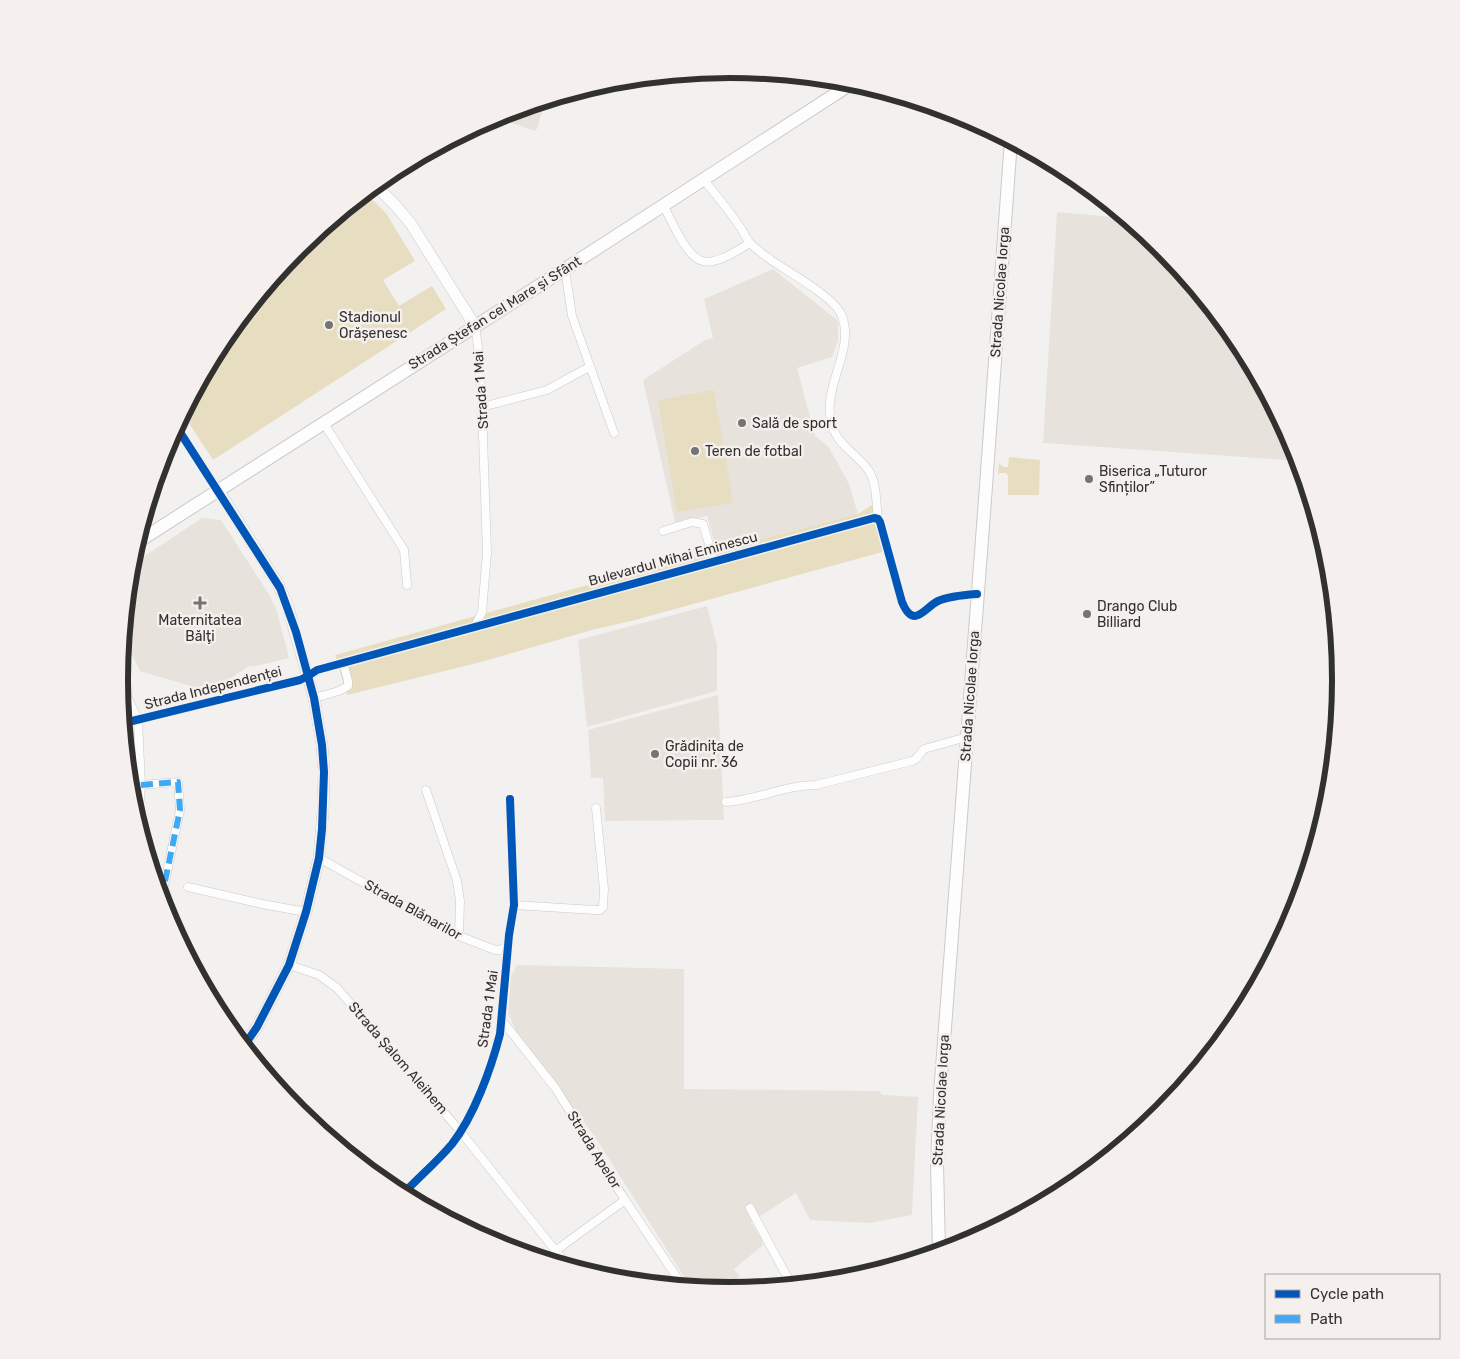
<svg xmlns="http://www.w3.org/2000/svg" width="1460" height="1359" viewBox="0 0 1460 1359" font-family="Rubik,sans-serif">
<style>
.built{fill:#e8e2dc}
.green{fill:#e7ddc1}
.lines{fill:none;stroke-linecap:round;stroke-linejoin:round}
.street-casing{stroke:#cbcac8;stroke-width:9}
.secondary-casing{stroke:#cbcac8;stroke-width:12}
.primary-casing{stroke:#cbcac8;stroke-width:14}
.street{stroke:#fdfdfd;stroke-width:8}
.secondary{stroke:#fdfdfd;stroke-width:11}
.primary{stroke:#fdfdfd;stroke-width:12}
.quiet{stroke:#3fa9f5;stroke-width:6;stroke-dasharray:12 6;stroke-linecap:butt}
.cycleway-casing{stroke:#f5f0ed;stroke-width:11}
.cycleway{stroke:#0057b8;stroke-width:8}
.poi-dot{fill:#767473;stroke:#f5f0ed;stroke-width:2}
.labels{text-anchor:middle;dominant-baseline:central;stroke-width:5;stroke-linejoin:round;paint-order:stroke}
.street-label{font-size:14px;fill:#333130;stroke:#f5f0ed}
.poi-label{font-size:14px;fill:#333130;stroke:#f5f0ed;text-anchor:start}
.rim{fill:none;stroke:#333130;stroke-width:6}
</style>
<rect width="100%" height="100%" fill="#f3f1ef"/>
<g class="built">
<polygon points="546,100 536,131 493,117 497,115"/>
<polygon points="1057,212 1125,218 1162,248 1238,340 1294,446 1299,461 1043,443"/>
<polygon points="773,269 838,321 838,341 832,357 797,368 815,436 828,446 849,484 858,514 717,551 707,516 675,522 643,380 705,340 713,338 704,299"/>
<polygon points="202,518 221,520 270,596 277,611 289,658 252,667 251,665 217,687 204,690 140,671 123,637 131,565"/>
<polygon points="707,606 717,645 717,691 587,727 578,640"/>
<polygon points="718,695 724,820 605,821 603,778 591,778 588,730"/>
<polygon points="517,965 684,969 684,1089 879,1091 883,1095 918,1097 912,1215 870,1223 810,1220 796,1193 751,1222 762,1240 762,1246 734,1269 740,1276 722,1289 690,1286 595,1137 516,1031 508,1013 511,976"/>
</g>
<g class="green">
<polygon points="365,193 386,213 415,261 383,280 399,306 432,286 446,309 213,460 183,414 222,340 298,247"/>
<polygon points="714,390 733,503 677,512 658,400"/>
<polygon points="1009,457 1040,460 1039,495 1008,495 1008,476 1006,473 1000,473 998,475 999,463 1003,467 1008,467"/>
<polygon points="872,505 886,551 635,620 592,630 481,662 347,695 335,655 642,570 858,514"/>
</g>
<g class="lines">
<defs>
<g id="street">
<path d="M703 179C716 195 729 210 740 227 744 232 746 239 750 243 756 249 764 255 771 260 788 272 835 297 842 316 856 353 817 391 834 431 841 447 859 456 869 471 877 483 876 504 878 519"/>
<path d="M663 205C671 219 685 254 700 260 714 267 738 250 750 243"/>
<polyline points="565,269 572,316 614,433"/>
<polyline points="475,326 478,347 482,407 487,553 482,612 475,626"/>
<polyline points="482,407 547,390 589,367"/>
<polyline points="323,422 404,550 407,585"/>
<polyline points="176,426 218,490"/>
<polyline points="663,531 692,522 703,524 714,561"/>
<polyline points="119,679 138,720 141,785 138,820"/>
<polyline points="314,698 339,691 348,686 348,681 343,662"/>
<path d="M124 723 300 680 308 676 317 670 874 518 878 519 880 522 902 602C914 631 925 607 938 601 950 596 964 595 977 594"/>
<polyline points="141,785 178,782 180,810 164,886"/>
<polyline points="426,790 457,881 460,901 459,936"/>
<path d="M726 802C757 800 785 785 816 785L912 761 916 759 924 749 967 737"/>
<polyline points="319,858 459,936 495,950 500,950 509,945"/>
<polyline points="188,887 262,904 306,912"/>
<polyline points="514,905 595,910 600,910 603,907 604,889 596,808"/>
<polyline points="289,965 319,975 337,988 460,1131 567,1265"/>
<polyline points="501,1019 556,1089 625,1200 682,1285"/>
<path d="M403 1194C419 1177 437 1162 452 1144 474 1116 491 1069 500 1034L509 935 514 905 510 799"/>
<polyline points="750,1208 791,1284"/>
<polyline points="555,1251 625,1200"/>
</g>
<g id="secondary">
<polyline points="375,185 396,206 411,224 475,326"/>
<polyline points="218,490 278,584 287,604 314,698 322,745 324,772 323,812 319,858 306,912 289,965 257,1027 244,1046"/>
</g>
<g id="primary">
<polyline points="136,543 565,269 854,82"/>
<polyline points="939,1251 937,1164 940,1094 986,486 1011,140"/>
</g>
</defs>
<use href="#street" class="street-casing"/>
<use href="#secondary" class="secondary-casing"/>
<use href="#primary" class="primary-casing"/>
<use href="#street" class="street"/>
<use href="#secondary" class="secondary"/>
<use href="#primary" class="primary"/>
<polyline class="quiet" points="141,785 178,782 180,810 164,886"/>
<defs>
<g id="cycleway">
<polyline points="176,426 280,588 296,632 314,698 322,745 324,772 322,829 319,858 306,912 289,965 257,1027 244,1046"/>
<path d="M124 723 300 680 308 676 317 670 874 518 878 519 880 522 902 602C914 631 925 607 938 601 950 596 964 595 977 594"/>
<path d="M403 1194C419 1177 437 1162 452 1144 474 1116 491 1069 500 1034L509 935 514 905 510 799"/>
</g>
</defs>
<use href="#cycleway" class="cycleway-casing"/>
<use href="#cycleway" class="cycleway"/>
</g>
<g class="poi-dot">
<circle cx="329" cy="325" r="5"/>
<circle cx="742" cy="423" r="5"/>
<circle cx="695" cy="451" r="5"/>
<circle cx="1089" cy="479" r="5"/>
<path d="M197.5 595.5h5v5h5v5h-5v5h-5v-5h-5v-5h5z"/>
<circle cx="1087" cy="614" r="5"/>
<circle cx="655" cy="754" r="5"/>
</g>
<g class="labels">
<g class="street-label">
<text transform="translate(1000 292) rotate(-86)">Strada Nicolae Iorga</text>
<text transform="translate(495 313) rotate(-32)">Strada Ștefan cel Mare și Sfânt</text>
<text transform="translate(481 390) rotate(-94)">Strada 1 Mai</text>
<text transform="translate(673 559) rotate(-15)">Bulevardul Mihai Eminescu</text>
<text transform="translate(213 688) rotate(-14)">Strada Independenței</text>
<text transform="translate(970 696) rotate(-86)">Strada Nicolae Iorga</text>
<text transform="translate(413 910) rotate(29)">Strada Blănarilor</text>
<text transform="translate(488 1009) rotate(-82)">Strada 1 Mai</text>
<text transform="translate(398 1058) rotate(49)">Strada Șalom Aleihem</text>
<text transform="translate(941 1100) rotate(-87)">Strada Nicolae Iorga</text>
<text transform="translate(594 1150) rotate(58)">Strada Apelor</text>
</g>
<g class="poi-label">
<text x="339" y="317">Stadionul<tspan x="339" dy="16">Orășenesc</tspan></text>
<text x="752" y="423">Sală de sport</text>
<text x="705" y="451">Teren de fotbal</text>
<text x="1099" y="471">Biserica „Tuturor<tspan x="1099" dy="16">Sfinților”</tspan></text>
<text x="1097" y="606">Drango Club<tspan x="1097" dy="16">Billiard</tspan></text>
<text x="200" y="620" text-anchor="middle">Maternitatea<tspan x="200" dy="16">Bălţi</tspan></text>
<text x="665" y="746">Grădinița de<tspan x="665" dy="16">Copii nr. 36</tspan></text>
</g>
</g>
<path d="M0 0H1460V1359H0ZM128 680a602 602 0 1 1 1204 0a602 602 0 1 1-1204 0Z" fill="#f5f0ed" fill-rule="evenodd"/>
<path class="rim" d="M128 680a602 602 0 1 1 1204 0a602 602 0 1 1-1204 0Z"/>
<rect x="1265" y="1274" width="175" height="65" fill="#f5f0ed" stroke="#a7a4a1"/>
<rect x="1275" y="1290" width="25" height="8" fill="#0057b8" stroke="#a7a4a1"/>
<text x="1310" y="1299" font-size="15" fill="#333130">Cycle path</text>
<rect x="1275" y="1315" width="25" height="8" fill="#3fa9f5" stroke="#a7a4a1"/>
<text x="1310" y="1324" font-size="15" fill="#333130">Path</text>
</svg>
